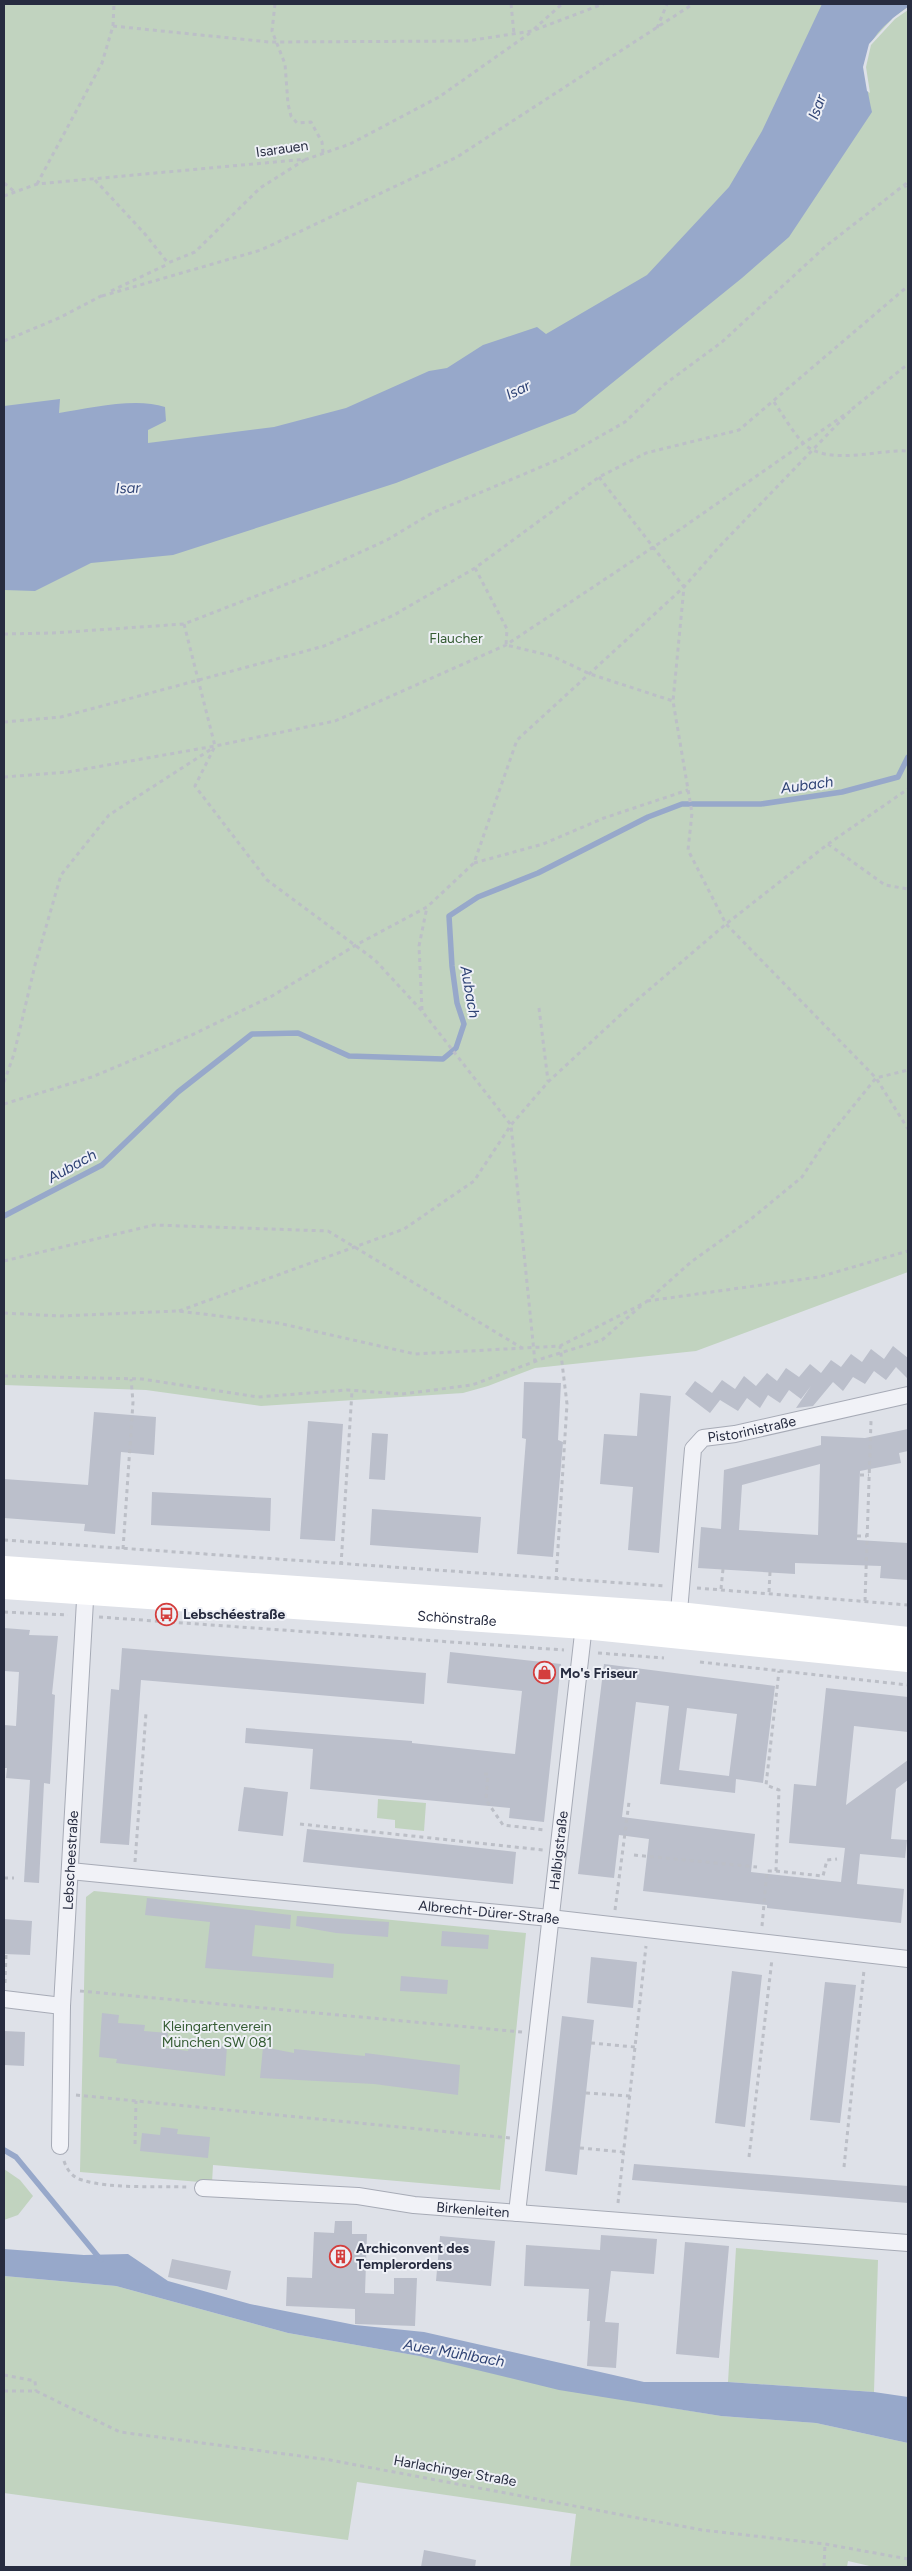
<svg xmlns="http://www.w3.org/2000/svg" width="912" height="2571" font-family="Figtree,sans-serif">
<rect width="100%" height="100%" fill="#dee1e8"/>
<path fill="#c1d3bf" d="M4 4H908V1272L696 1351 535 1368 488 1386 463 1393 261 1406 146 1390 4 1385Z
M378 1799 426 1803 424 1831 395 1828V1820L377 1818Z
M94 1891 526 1933 500 2190 213 2165 212 2183 80 2172 86 1897Z
M4 2169 20 2180 33 2196 18 2215 4 2220Z
M736 2248 878 2260 874 2392 728 2382Z
M4 2276 116 2286 288 2333 419 2356 642 2403 721 2416 816 2423 908 2443V2567H874L848 2561 847 2567 570 2566 576 2514 357 2482 348 2540 4 2493Z"/>
<path fill="#97a8ca" d="M822 4H908V7C861 40 860 58 872 112L789 237 742 278 575 413 396 483 173 555 91 563 35 591 4 590V406L60 399 59 413C90 408 136 397 165 407L166 421 148 430V443L274 427 346 408 429 371 447 368 483 345 537 327 546 334 647 275 729 187 762 131Z
M4 2249 84 2255 128 2254 168 2281 250 2304 355 2325 424 2332 644 2382H728L874 2392 908 2397V2443L816 2423 721 2416 559 2390 419 2356 288 2333 116 2286 4 2276Z"/>
<path fill="#dee1e8" d="M908 7V10L895 19 871 45 866 67 870 93 867 91 863 67 869 44 893 18Z"/>
<g fill="none" stroke-linecap="round" stroke-linejoin="round">
<path stroke="#97a8ca" stroke-width="5.5" d="M4 1216 102 1165 178 1092 252 1034 298 1033 349 1056 443 1059 456 1048 464 1024 457 1003 452 966 449 916 478 897 538 873 648 817 682 804H761L842 792 898 777 908 757
M4 2150 16 2157 101 2260"/>
</g>
<path fill="#bbbfcb" fill-rule="evenodd" d="M893 1346 908 1358V1379L896 1367 886 1380 874 1371 865 1384 853 1377 843 1391 833 1382 813 1406 796 1408 811 1386 801 1399 789 1390 780 1403 768 1395 760 1408 747 1398 738 1411 720 1400 710 1413 685 1394 695 1381 712 1393 722 1380 735 1389 744 1376 756 1386 767 1373 777 1381 786 1368 799 1377 810 1364 821 1373 831 1360 841 1367 851 1354 862 1362 871 1349 884 1359Z
M524 1382 561 1383 558 1440 563 1442 553 1557 517 1554 526 1439 522 1438Z
M640 1393 671 1396 659 1553 628 1550 633 1487 600 1484 604 1434 637 1436Z
M94 1412 156 1417 154 1455 121 1452 115 1534 84 1531 85 1524 4 1518V1479L88 1485Z
M308 1421 343 1424 335 1541 300 1539Z
M908 1429V1451L899 1453 901 1463 860 1471 857 1540 908 1543V1580L880 1578 881 1566 795 1563V1574L698 1568 701 1527 721 1529 724 1470 821 1445V1436L865 1438ZM820 1464 818 1535 739 1530 742 1485Z
M372 1433 388 1434 385 1480 369 1479Z
M152 1492 271 1498 270 1531 151 1525Z
M372 1509 481 1517 478 1553 370 1545Z
M4 1628 30 1630 29 1635 58 1636 52 1694 55 1695 50 1784 44 1783 39 1883 24 1882 30 1780 6 1778 7 1768H4V1725L16 1726 19 1672 4 1671Z
M122 1648 426 1673 424 1704 141 1680 129 1845 100 1843 111 1689 119 1690Z
M450 1652 561 1664 544 1822 509 1818 510 1808 310 1789 313 1749 245 1743 246 1728 412 1741V1743L515 1754 522 1691 447 1683Z
M604 1664 775 1686 763 1783 736 1779 735 1793 660 1784 669 1706 636 1702 622 1817 755 1834 751 1872 841 1882 845 1848 789 1843 794 1784 816 1786 826 1688 908 1697V1732L854 1726 846 1805 908 1760V1780L896 1789 891 1839 907 1840 905 1858 860 1854 857 1884 904 1889 901 1923 767 1908V1905L643 1891 649 1839 619 1835 614 1878 578 1874ZM687 1708 737 1714 729 1776 679 1770Z
M244 1787 288 1792 283 1836 238 1831Z
M307 1829 516 1852 513 1884 303 1862Z
M147 1898 291 1915 290 1929 255 1925 252 1956 334 1964 333 1978 205 1968 210 1922 145 1915Z
M297 1916 389 1922 388 1937 336 1933 296 1926Z
M4 1919 32 1921 30 1955 4 1954Z
M442 1931 489 1935 488 1949 441 1946Z
M591 1957 637 1962 633 2008 587 2003Z
M732 1971 762 1975 745 2127 715 2123Z
M401 1976 448 1980 447 1994 400 1991Z
M825 1982 856 1985 840 2123 810 2120Z
M102 2013 119 2015 118 2023 145 2025 144 2031 168 2033 166 2048 188 2051 190 2038 207 2039V2045L227 2046 225 2076 116 2063 117 2059 99 2057Z
M562 2016 594 2020 577 2175 545 2171Z
M4 2031 25 2032 24 2066 4 2065Z
M263 2047 294 2053V2049L365 2056V2053L460 2065 458 2095 374 2084 260 2078Z
M161 2127 178 2129 177 2134 210 2137 208 2158 140 2151 142 2133 160 2135Z
M634 2164 908 2186V2203L632 2180Z
M335 2221H352V2234H367L365 2293 394 2294V2278H417L415 2326 355 2324V2309L286 2306 287 2277 312 2278 314 2232 334 2233Z
M601 2235 657 2239 654 2274 611 2271 605 2322 619 2323 616 2368 587 2366 590 2321H587L589 2289 524 2286 526 2245 600 2250Z
M440 2236 495 2241 491 2286 436 2281Z
M685 2242 729 2246 719 2358 676 2354Z
M172 2259 231 2271 227 2290 168 2277Z
M424 2550 476 2560 475 2567H421Z"/>
<g fill="none" stroke-linecap="round" stroke-linejoin="round">
<defs>
<g id="street">
<path id="s1" d="M678 1623 693 1449 703 1438 735 1434 908 1395"/>
<path id="s2" d="M70 1871 550 1918 908 1959"/>
<path d="M4 1999 62 2006"/>
<path id="s3" d="M60 2146 62 2006 86 1583"/>
<path id="s4" d="M203 2188 358 2196 414 2205 908 2243"/>
<path id="s5" d="M517 2213 585 1616"/>
</g>
</defs>
<use href="#street" stroke="#a7abb6" stroke-width="18"/>
<path stroke="#bcbfc7" stroke-width="3" stroke-dasharray="4 4" stroke-linecap="butt" d="M275 4 272 31 285 64 288 104 291 116 297 123 311 122 322 142 323 153
M511 4 514 34
M113 26 114 4
M657 28 667 4
M534 29 562 4
M95 180 145 234 168 263 195 252 260 188 306 159
M4 183 15 192
M37 184 102 63 113 26 269 42 467 41 532 31 603 4
M904 184 908 190
M4 196 37 184 307 159 350 144 439 97 530 33
M111 291 168 264
M102 296 261 250 457 157 693 4
M4 341 59 318 103 295
M774 402C783 415 792 431 803 443 827 467 878 449 908 451
M852 409 908 364
M599 477 684 587 673 701 692 813 688 850 726 924 876 1078 908 1129
M475 568 507 629 506 645 552 656 590 674 673 701
M184 624 215 746 195 786 267 880 375 960 422 1011 511 1125 535 1362
M4 634 53 633 184 624 315 573 387 540 432 513 562 458 625 422 665 384 722 342 826 246 908 182
M4 722 61 717 262 663 324 646 394 615 475 568 599 477 646 453 739 430 908 286
M4 777 68 772 215 746 335 721 506 645 682 528 847 413
M828 844 885 885 908 889
M474 863 543 844 604 818 688 790
M539 1008 548 1081
M422 1010 419 946 427 907
M4 1082 14 1054 35 965 61 875 109 815 213 748
M4 1104 92 1077 194 1034 272 996 356 945 427 907 474 863 517 740 684 587 718 548 853 408
M4 1261 154 1225 328 1231 522 1348
M647 1301 819 1277 908 1251
M179 1311 404 1229 474 1181 511 1125 548 1082 630 1006 726 924 828 844 908 789
M4 1313 60 1316 178 1311 278 1323 415 1354 560 1346 646 1302 691 1262 751 1219 802 1177 829 1136 876 1078 908 1070
M4 1376 142 1379 258 1397 347 1390 402 1394 472 1385 544 1358 602 1340 642 1305
M860 1475H869
M857 1536H867
M4 1540 666 1586
M123 1549 133 1402 131 1379
M341 1565 352 1391
M556 1580 567 1404 560 1346
M697 1588 908 1605
M721 1589 723 1569
M769 1592 770 1572
M865 1601 871 1421
M4 1612 68 1615
M99 1617 564 1650
M598 1653 664 1658
M700 1662 908 1685
M484 1774H488L486 1800 503 1825 545 1830
M300 1824 543 1850
M634 1855 757 1867
M135 1862 146 1713
M776 1871 823 1876 827 1860 837 1859
M4 1878H14
M615 1910 629 1802
M762 1926 767 1871H776L779 1790 766 1785 779 1671
M5 1983 6 1954
M80 1991 522 2032
M591 2043 635 2047
M586 2093 630 2096
M76 2095 510 2138
M135 2144 136 2101
M580 2148 624 2152
M749 2157 772 1959
M64 2161C67 2170 72 2177 82 2180 110 2189 157 2186 187 2187
M844 2167 864 1970
M618 2203 646 1946
M4 2375 35 2381 36 2391
M4 2391H36L120 2432 330 2460 702 2530 825 2544 908 2559
M824 2567 825 2544"/>
<use href="#street" stroke="#f1f2f7" stroke-width="16"/>
<g stroke="#fff" stroke-width="24">
<path d="M4 1568 679 1614 908 1639"/>
<path id="s6" d="M4 1587 584 1627 908 1660"/>
</g>
</g>
<defs>
<symbol id="bus-ring" viewBox="-11 -11 22 22"><circle r="9.5" fill="#eef0f6" stroke="#d43e3d" stroke-width="1.5"/><path d="M-5-6H5V4H4V6H2V4H-2V6H-4V4H-5ZM-3.5-4V0h7V-4ZM-3.5 1.2v1.5H-2V1.2ZM2 1.2v1.5H3.5V1.2Z" fill="#d43e3d"/></symbol>
<symbol id="shop-ring" viewBox="-11 -11 22 22"><circle r="9.5" fill="#eef0f6" stroke="#d43e3d" stroke-width="1.5"/><path d="M-5-2.5h2.3a2.7 3.5 0 0 1 5.4 0H5L5.5 6h-11ZM-1.5-2.5h3a1.5 2.3 0 0 0-3 0Z" fill="#d43e3d"/></symbol>
<symbol id="building-ring" viewBox="-11 -11 22 22"><circle r="9.5" fill="#eef0f6" stroke="#d43e3d" stroke-width="1.5"/><path d="M-4-6H4V6H1V3H-1V6H-4ZM-2.5-4.3h1.7v1.8h-1.7ZM.8-4.3h1.7v1.8H.8ZM-2.5-1h1.7V.8h-1.7ZM.8-1h1.7V.8H.8Z" fill="#d43e3d"/></symbol>
</defs>
<g fill-rule="evenodd">
<use href="#bus-ring" x="154" y="1602" width="25" height="25"/>
<use href="#shop-ring" x="532" y="1660" width="25" height="25"/>
<use href="#building-ring" x="328" y="2244" width="25" height="25"/>
</g>
<g text-anchor="middle" dominant-baseline="central" stroke-width="4" stroke-linejoin="round" paint-order="stroke">
<g font-size="14" fill="#272c40" stroke="#eef0f6">
<text transform="translate(282 149) rotate(-8)">Isarauen</text>
<text stroke="none"><textPath href="#s1" startOffset="239">Pistorinistraße</textPath></text>
<text stroke="none"><textPath href="#s6" startOffset="454">Schönstraße</textPath></text>
<text stroke="none"><textPath href="#s5" startOffset="365">Halbigstraße</textPath></text>
<text stroke="none"><textPath href="#s3" startOffset="286">Lebscheestraße</textPath></text>
<text stroke="none"><textPath href="#s2" startOffset="421">Albrecht-Dürer-Straße</textPath></text>
<text stroke="none"><textPath href="#s4" startOffset="271">Birkenleiten</textPath></text>
<text transform="translate(455 2471) rotate(10)">Harlachinger Straße</text>
</g>
<g font-size="14" fill="#355c33" stroke="#eef0f6">
<text x="456" y="638">Flaucher</text>
<text x="217" y="2026">Kleingartenverein<tspan x="217" dy="16">München SW 081</tspan></text>
</g>
<g font-size="14" font-weight="bold" fill="#272c40" stroke="#eef0f6" text-anchor="start">
<text x="183" y="1614">Lebschéestraße</text>
<text x="560" y="1673">Mo's Friseur</text>
<text x="356" y="2248">Archiconvent des<tspan x="356" dy="16">Templerordens</tspan></text>
</g>
<g font-size="15" font-style="italic" fill="#2f4375" stroke="#eef0f6">
<text transform="translate(817 107) rotate(-70)">Isar</text>
<text transform="translate(518 390) rotate(-26)">Isar</text>
<text transform="translate(128 488) rotate(-2)">Isar</text>
<text transform="translate(807 785) rotate(-8)">Aubach</text>
<text transform="translate(470 992) rotate(80)">Aubach</text>
<text transform="translate(72 1166) rotate(-29)">Aubach</text>
<text transform="translate(454 2353) rotate(10)">Auer Mühlbach</text>
</g>
</g>
<rect width="912" height="2571" fill="none" stroke="#272c40" stroke-width="10"/>
</svg>
